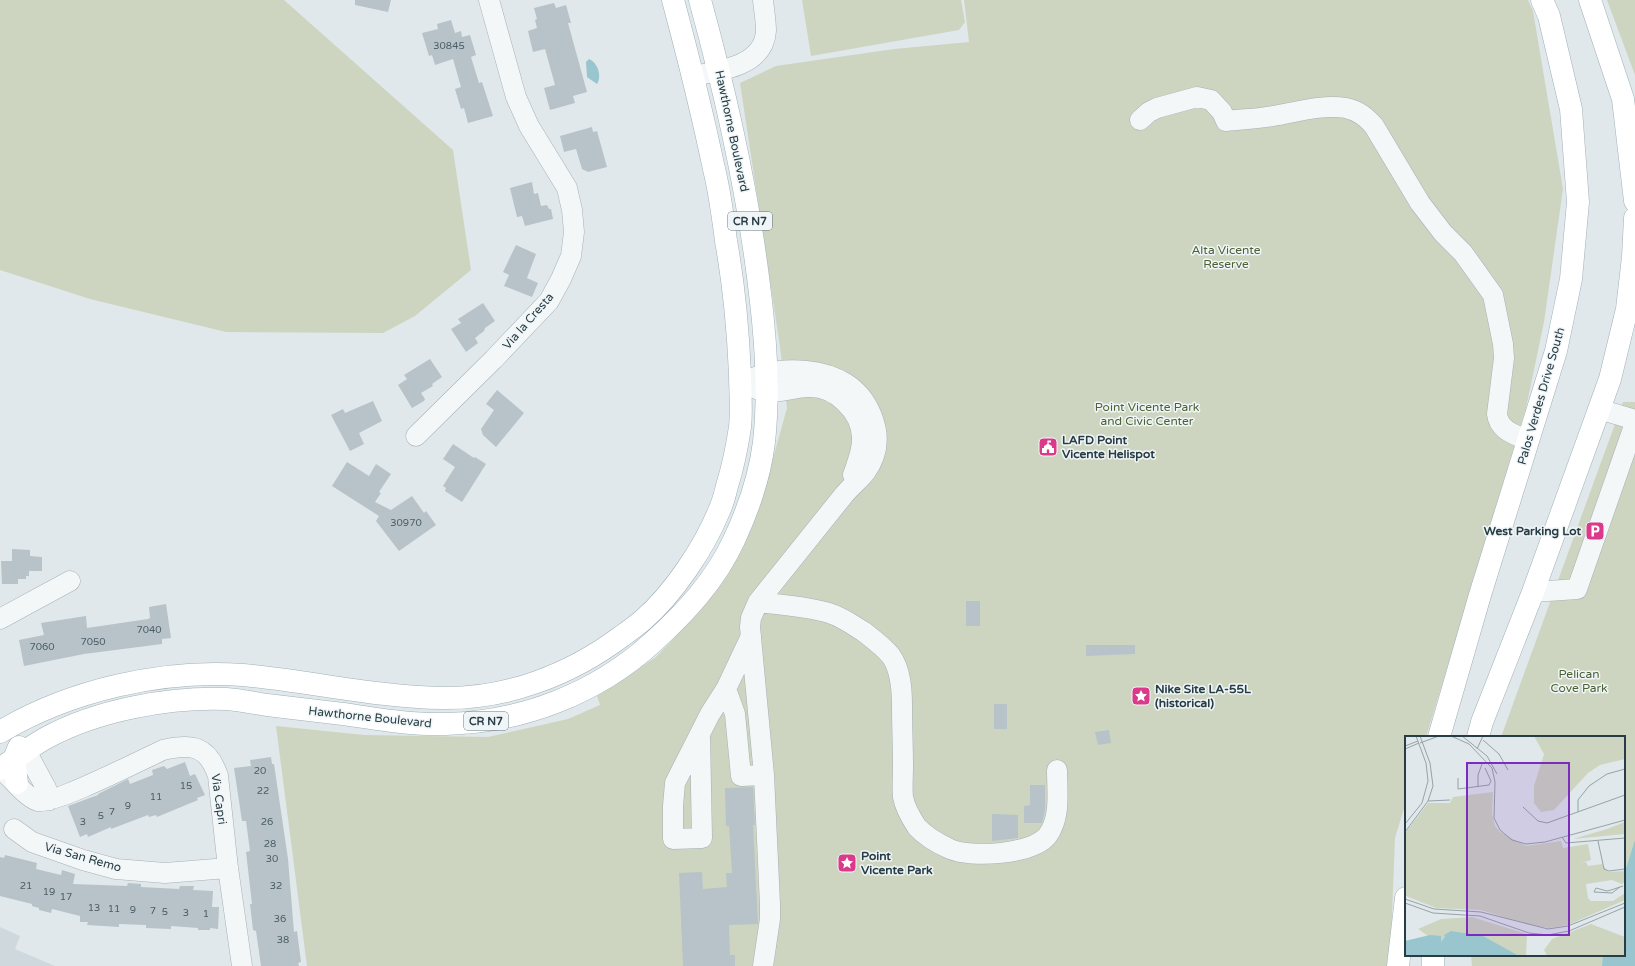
<svg xmlns="http://www.w3.org/2000/svg" width="1635" height="966" font-family="'Varela Round',sans-serif">
<rect width="100%" height="100%" fill="#e0e8eb"/>
<path fill="#ced8dd" d="M0 927 20 936 15 949 55 966H0Z"/>
<path fill="#cdd5c1" d="M0 0H284L453 150 471 270 415 316 383 333 226 332 90 299 0 270Z
M802 0H961L965 22 959 30 811 56Z
M964 0H1528L1533 11 1563 189 1544 322 1526 408 1426 737H1406V802L1395 838 1390 966H307L276 726 364 735 488 737 568 719 600 705 597 696 656 657 698 613 735 560 762 498 787 408 780 347 740 83 776 66 894 49 969 42Z
M1607 0H1635V75Z
M1623 402H1635V966H1472L1471 955H1624V737H1501Z"/>
<path fill="#98c5ce" d="M589 59C598 63 602 76 597 84L587 77 586 62Z
M1635 840V966H1602L1603 955H1624V875Z"/>
<path fill="#b7c3c9" d="M355 0H391L388 12 355 5Z
M554 3 556 8 566 5 571 23H568L587 92 573 96 575 103 550 110 544 88 555 85 545 49 533 52 528 31 537 28 535 20 537 19 534 8Z
M451 20 455 33 461 31 462 37 470 35 476 55 471 57 479 83 482 82 493 116 468 123 464 108 461 109 455 89 461 87 453 59 435 65 432 55 429 56 422 33 438 29 437 24Z
M592 127 593 132 597 131 607 167 588 172 582 169 576 149 564 152 560 136Z
M532 182 534 194 538 193 541 206 547 205 549 209H551L553 219 525 226 522 216 517 217 510 188Z
M516 245 536 254 527 278 538 283 532 297 504 286 509 275 503 272Z
M483 303 495 321 485 328 484 331 475 338 478 343 466 352 451 329 461 323 458 319Z
M430 359 442 377 432 384 433 386 421 393 425 399 424 401 412 408 398 385 407 379 404 375Z
M497 390 524 413 496 447 483 435 481 429 494 410 486 404Z
M373 401 382 421 359 433 364 444 350 451 331 415 343 409 345 413Z
M453 444 474 458 475 457 486 464 462 502 445 491 446 488 443 486 455 467 443 459Z
M347 462 369 476 376 464 391 474 379 492 381 493 375 502 391 510 412 496 424 513 426 511 436 525 399 551 376 521 379 516 332 486Z
M12 549 30 550V556L42 557V571H29V576H26V579H18V584H2L1 561H12Z
M966 601H980V626H966Z
M166 604 171 638 162 639V644L84 654 24 666 19 640 44 635 41 623 86 616 87 628 148 619 150 618 149 607Z
M1086 645H1135V654L1086 656Z
M994 704H1007V729H994Z
M1109 730 1111 743 1098 745 1095 732Z
M271 757 272 764H274L288 859 294 932 297 931 301 962 298 963 299 966H261L256 931 253 930 250 904H252L246 852 250 851 246 821H242L234 768 251 766 250 760Z
M185 762 190 776 195 774 205 795 197 798 198 800 157 817 156 815 149 817 148 815 111 829V827L88 837 87 834 80 837 68 806 98 795V794L128 779 130 784 153 775 152 770 164 766 167 769Z
M1030 785H1045V810L1042 823H1024V806L1030 805Z
M753 787 755 825H753L758 924 729 925 730 955H735V966H683L679 873 702 872 703 889 727 887 726 873H732L729 826H726L725 788Z
M992 814 1018 815V838L992 841Z
M5 855 37 863 36 869 61 875 62 870 75 874 73 884 127 886 128 883 141 884V887L179 889 180 886H194L193 890 213 891 212 907H219L218 929 210 928V930H198V928L171 926V929L146 928V925L119 924V927L87 925 88 922H80V916L52 909 51 913 39 910V908L32 906V904L0 896V857L4 858Z"/>
<g fill="none" stroke-linecap="round" stroke-linejoin="round">
<defs>
<path id="minor" d="M693 76C720 71 764 66 766 31 766 21 764 10 763 0
M1140 120 1149 112 1157 108 1197 97 1211 100 1222 112 1226 121C1242 119 1257 119 1273 116 1296 112 1323 104 1346 108 1359 111 1366 117 1374 126L1420 203 1443 233 1463 253 1493 295 1503 344 1504 358 1497 414C1499 431 1515 434 1528 441
M740 384C748 380 757 376 765 374 789 367 824 370 845 383 868 397 883 430 874 456 867 476 856 480 843 496 815 531 786 567 758 602L751 618 750 627 764 775 770 904V919L763 966
M752 387C756 389 762 391 766 392 781 393 795 387 809 387 835 386 861 411 862 437 863 450 857 463 853 475
M1599 409 1635 420
M416 436 494 359 549 301 561 279 571 256 574 232 572 210 567 188 529 126 516 97 489 0
M1533 592 1577 589 1635 423
M758 602C781 605 806 606 829 613 842 617 853 625 864 632 873 639 884 647 891 656 901 670 902 690 902 706 902 726 903 747 903 767 903 777 902 787 903 797 905 808 911 818 917 827 925 836 939 844 950 849 971 858 1033 855 1048 835 1061 817 1057 791 1057 770
M0 619 70 581
M751 636 726 689 735 714 741 776 764 775
M700 735 702 838 673 839V806L675 783 710 714 726 689
M26 751 46 788 50 800
M5 773C14 781 27 798 38 801 54 805 143 759 163 750 192 743 208 746 218 776L228 868 242 966
M14 829 32 842 83 860 116 869 165 873 228 868"/>
<path id="major" d="M1590 0 1623 99 1635 201
M0 732C70 690 163 669 243 675 310 681 376 697 442 698 507 699 570 675 622 636 629 631 636 626 643 620 673 594 704 548 719 511 723 503 725 494 727 486 733 467 737 447 740 427 742 410 740 391 740 374 738 329 734 285 726 241 723 217 720 193 714 169 702 112 688 56 673 0
M1439 737 1480 595 1556 351 1571 279 1578 202 1571 109 1549 16 1542 0
M1478 737 1482 722 1533 592 1610 379 1627 309 1633 257 1635 218
M0 769C15 758 30 747 46 738 97 710 169 697 226 699 240 700 254 703 267 705 292 708 318 711 343 714 377 719 411 725 446 724 522 722 596 694 653 642 685 613 715 581 734 540 748 510 760 475 764 442 770 387 765 331 758 277 746 183 725 91 700 0
M17 783 14 759 19 747
M1398 966 1406 898
M1433 966V955"/>
</defs>
<use href="#minor" stroke="#a5b1b6" stroke-width="21"/>
<use href="#major" stroke="#9fb1b8" stroke-width="23"/>
<use href="#minor" stroke="#f4f7f8" stroke-width="20"/>
<use href="#major" stroke="#fff" stroke-width="22"/>
</g>
<defs>
<symbol id="civic-square" viewBox="-11 -11 22 22"><rect x="-9" y="-9" width="18" height="18" rx="4" fill="#db3a8b" stroke="#f0f6f8"/><path d="M-.6-6.5H3V-4.5H.6V-3L4-1V1h2V6H-6V1h2V-1L-.6-3ZM-1.2 2.5V6h2.4V2.5Z" fill="#fff"/></symbol>
<symbol id="parking-square" viewBox="-11 -11 22 22"><rect x="-9" y="-9" width="18" height="18" rx="4" fill="#db3a8b" stroke="#f0f6f8"/><path d="M-3.5-5.5H1a3.5 3.5 0 0 1 0 7H-1V5.5H-3.5ZM-1-3.4V-.6H.8a1.4 1.4 0 0 0 0-2.8Z" fill="#fff"/></symbol>
<symbol id="sight-square" viewBox="-11 -11 22 22"><rect x="-9" y="-9" width="18" height="18" rx="4" fill="#db3a8b" stroke="#f0f6f8"/><path d="M0-6L1.8-2.2L6-1.7L2.9 1.2L3.7 5.4L0 3.3L-3.7 5.4L-2.9 1.2L-6-1.7L-1.8-2.2Z" fill="#fff"/></symbol>
</defs>
<g fill-rule="evenodd">
<use href="#civic-square" x="1037" y="436" width="22" height="22"/>
<use href="#parking-square" x="1584" y="520" width="22" height="22"/>
<use href="#sight-square" x="1130" y="685" width="22" height="22"/>
<use href="#sight-square" x="836" y="852" width="22" height="22"/>
</g>
<g text-anchor="middle" dominant-baseline="central" stroke-width="3" stroke-linejoin="round" paint-order="stroke">
<g font-size="10" fill="#4b5e65">
<text x="449" y="46">30845</text>
<text x="406" y="523">30970</text>
<text x="149" y="630">7040</text>
<text x="93" y="642">7050</text>
<text x="42" y="647">7060</text>
<text x="260" y="771">20</text>
<text x="186" y="786">15</text>
<text x="263" y="791">22</text>
<text x="156" y="797">11</text>
<text x="128" y="806">9</text>
<text x="112" y="812">7</text>
<text x="101" y="816">5</text>
<text x="83" y="822">3</text>
<text x="267" y="822">26</text>
<text x="270" y="844">28</text>
<text x="272" y="859">30</text>
<text x="26" y="886">21</text>
<text x="276" y="886">32</text>
<text x="49" y="892">19</text>
<text x="66" y="897">17</text>
<text x="94" y="908">13</text>
<text x="114" y="909">11</text>
<text x="133" y="910">9</text>
<text x="153" y="911">7</text>
<text x="165" y="912">5</text>
<text x="186" y="913">3</text>
<text x="206" y="914">1</text>
<text x="280" y="919">36</text>
<text x="283" y="940">38</text>
</g>
<g fill="#f0f6f8" stroke="#63747a" stroke-width="1">
<rect x="728" y="212" width="44" height="18" rx="3"/>
<rect x="464" y="712" width="44" height="18" rx="3"/>
</g>
<g font-size="11" font-weight="bold" fill="#273c44">
<text x="750" y="221">CR N7</text>
<text x="486" y="721">CR N7</text>
</g>
<g font-size="12" fill="#273c44" stroke="#f0f6f8">
<text transform="translate(732 131) rotate(78)">Hawthorne Boulevard</text>
<text transform="translate(528 321) rotate(-49)">Via la Cresta</text>
<text transform="translate(1541 396) rotate(-74)">Palos Verdes Drive South</text>
<text transform="translate(370 717) rotate(6)">Hawthorne Boulevard</text>
<text transform="translate(219 799) rotate(82)">Via Capri</text>
<text transform="translate(83 857) rotate(16)">Via San Remo</text>
</g>
<g font-size="12" fill="#4c6133" stroke="#f0f6f8">
<text x="1226" y="250">Alta Vicente<tspan x="1226" dy="14">Reserve</tspan></text>
<text x="1147" y="407">Point Vicente Park<tspan x="1147" dy="14">and Civic Center</tspan></text>
<text x="1579" y="674">Pelican<tspan x="1579" dy="14">Cove Park</tspan></text>
</g>
<g font-size="12" font-weight="bold" fill="#273c44" stroke="#f0f6f8" text-anchor="start">
<text x="1062" y="440">LAFD Point<tspan x="1062" dy="14">Vicente Helispot</tspan></text>
<text x="1581" y="531" text-anchor="end">West Parking Lot</text>
<text x="1155" y="689">Nike Site LA-55L<tspan x="1155" dy="14">(historical)</tspan></text>
<text x="861" y="856">Point<tspan x="861" dy="14">Vicente Park</tspan></text>
</g>
</g>
<g transform="translate(1405 736)">
<rect width="220" height="220" fill="#e0e8eb"/>
<path d="M129 0H220V23L195 29 183 37 149 74 136 76 129 67V50L139 18ZM88 56 87 78 90 90 95 96 121 110 156 105 158 112 183 108 186 124 175 127 181 126 183 130 197 128 203 136 220 135V145L217 148 207 144 181 148 183 162 186 165H208L220 157V164L163 189 144 192 121 188 76 174 31 172 1 160 0 97 23 67H45L48 61ZM220 86V98L168 103 202 93ZM67 181 122 198 121 220H0V205L23 200 13 193 36 183ZM186 188 220 201V220H142L139 214 147 203Z" fill="#cdd5c1"/>
<path d="M46 195 78 200 114 220H0V205L25 199 36 200V206L40 201 39 199Z" fill="#98c5ce"/>
<path fill="none" stroke="#96a3a8" stroke-width="1" d="M46 0 64 8 87 32 90 46 89 82 95 94 107 104 121 108 140 106 220 84M57 0 82 20 92 38M78 4 94 18 103 34M15 7 34 0M0 10 13 5M0 13 14 7M72 13 78 0M53 42V53L84 49 86 45 80 32M73 51V39L77 28M62 52V39M23 65 45 64M118 71 133 85 142 87 220 59M173 76V64L184 50 202 38 220 33M0 88 17 67 23 45 21 27 11 0M0 96 23 65 28 50 25 27 15 0M157 101 161 107 220 102M193 105 199 133 204 135 220 133M215 151 207 157 189 156 191 152 202 155 206 154 218 150M0 163 29 173 76 176 143 193 163 190 220 167M0 167 28 177 75 180 124 197 143 199 164 195 220 171"/>
<path fill="#7b2cbf" fill-opacity="0.15" stroke="#7b2cbf" stroke-width="2" d="M62 27H164V199H62Z"/>
<rect width="220" height="220" fill="none" stroke="#273c44" stroke-width="2"/>
</g>
</svg>
